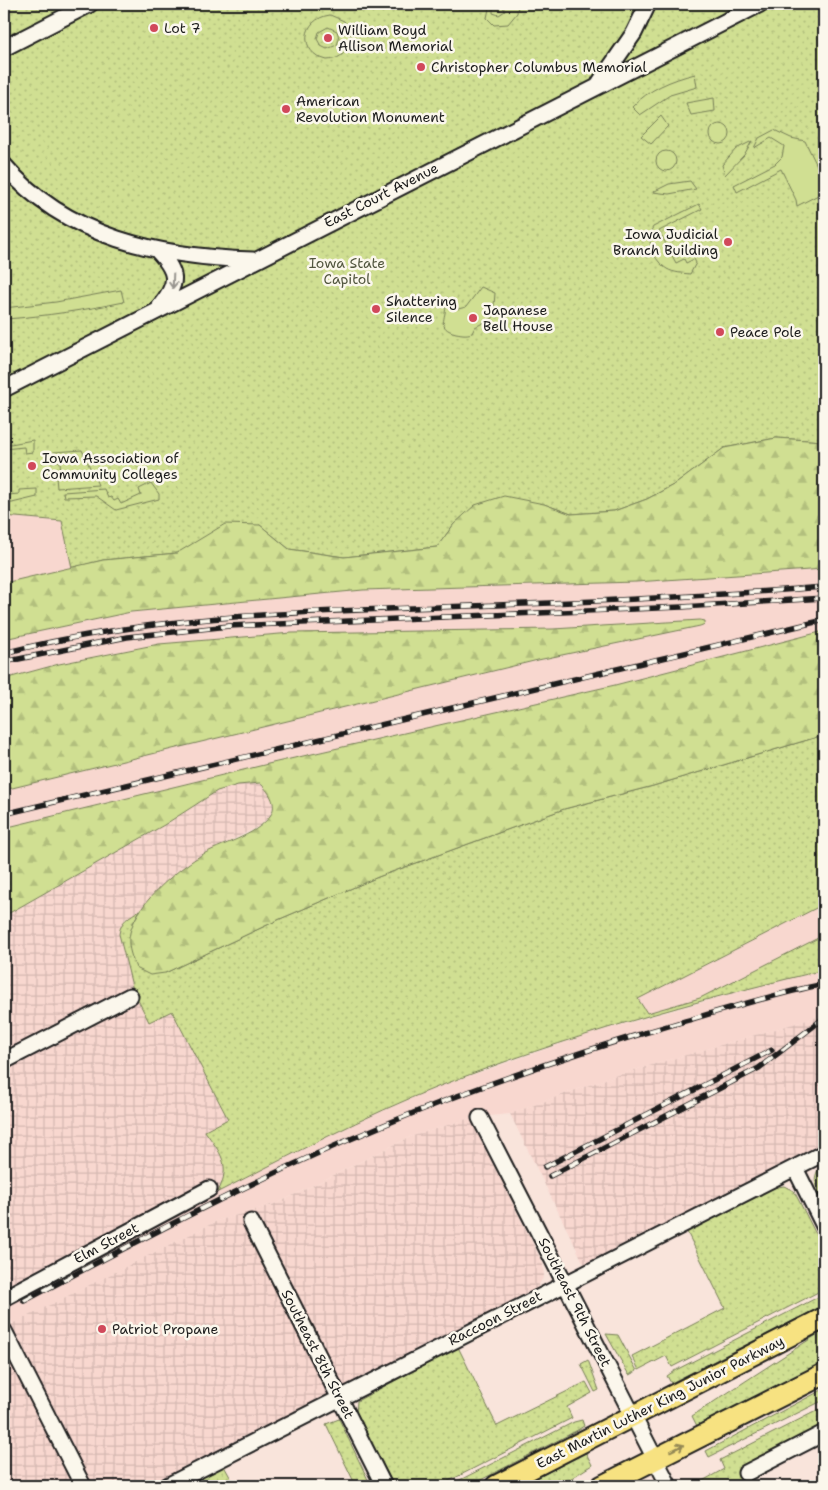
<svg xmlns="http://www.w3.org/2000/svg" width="828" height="1490" font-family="'Shantell Sans',sans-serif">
<defs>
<pattern id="industrial-grid" width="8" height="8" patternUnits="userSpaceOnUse" patternTransform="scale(1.25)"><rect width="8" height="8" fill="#f8d7cf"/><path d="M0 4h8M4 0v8" fill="none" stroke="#d4b8b1"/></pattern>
<pattern id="grass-dots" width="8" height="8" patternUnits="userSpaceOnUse" patternTransform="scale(1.25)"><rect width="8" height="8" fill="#d0df92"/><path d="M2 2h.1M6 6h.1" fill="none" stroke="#b2bf7d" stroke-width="1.8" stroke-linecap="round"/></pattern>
<pattern id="forest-firs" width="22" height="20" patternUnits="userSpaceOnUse" patternTransform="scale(1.25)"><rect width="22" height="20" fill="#d0df92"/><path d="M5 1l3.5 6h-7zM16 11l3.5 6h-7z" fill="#b2bf7d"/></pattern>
</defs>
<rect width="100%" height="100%" fill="#f9e4db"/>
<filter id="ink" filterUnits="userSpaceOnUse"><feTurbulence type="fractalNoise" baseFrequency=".02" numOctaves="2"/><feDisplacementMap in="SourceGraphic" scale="10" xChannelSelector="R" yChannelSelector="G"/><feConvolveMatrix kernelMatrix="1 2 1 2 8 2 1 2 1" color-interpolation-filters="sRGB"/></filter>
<g filter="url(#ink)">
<path fill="#f8d7cf" d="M4 516 62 521 72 568 4 583Z
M824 569V631L615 685 268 764 4 828V790L538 660 700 626 705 621 553 629 292 633 159 644 59 664 4 679V639L131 612 363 590 636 582Z
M824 904V935L700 998 646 1013 638 999Z
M824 970V1015L614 1076 510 1114 470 1118 410 1137 278 1203 217 1221 13 1324 4 1305 218 1192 359 1121 440 1086 586 1035 770 983Z"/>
<path fill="url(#industrial-grid)" d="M260 783 270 793 273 804 271 815 258 827 200 856 161 887 140 910 125 919 119 934 128 971 149 1021 172 1011 228 1119 218 1150 225 1162 224 1181 218 1192 4 1304V916L164 825 217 791 238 785Z
M824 1015V1143L584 1264 510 1114 614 1076Z
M470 1118 543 1264 544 1276 537 1288 147 1486H4V1328L217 1221 278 1203 410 1137Z"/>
<path fill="url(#grass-dots)" stroke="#767e57" d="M4 4H824V441L776 438 724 448 677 483 647 499 614 511 571 514 544 504 454 524 437 547 344 557 289 549 260 525 177 553 103 560 72 568 62 521 4 516Z
M824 735V904L638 999 647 1013 700 998 824 935V970C694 1001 565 1037 440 1086 364 1116 291 1155 218 1192 232 1164 220 1153 205 1131L228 1119 172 1011 149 1022 133 990 119 934C121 920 129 917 140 910L133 923 165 973 280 919 378 877 564 809 653 786Z
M824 1163V1204C816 1188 809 1177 824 1163Z
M784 1186 794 1191 824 1250V1289L672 1367 666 1356 639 1370 632 1356 725 1308 686 1230 772 1188Z
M824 1294V1305L671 1383 667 1376 674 1371Z
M824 1330V1362L698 1428 692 1416Z
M606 1334 618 1335 637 1371 629 1375Z
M458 1347 497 1426 586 1382 592 1393 567 1407 572 1418 439 1486H394L356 1414 357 1401Z
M588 1360 599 1390 595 1392 581 1364Z
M824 1389V1400L709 1457 706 1451Z
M824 1407V1425L741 1467 750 1484 745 1486H698L697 1484 724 1469 720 1460Z
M339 1419 371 1486H356L326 1424Z
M582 1420 584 1426 576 1431 469 1486H448L574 1422Z
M586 1453 592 1465 559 1486H521Z
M224 1466 235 1486H184Z"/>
<path fill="url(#forest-firs)" stroke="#767e57" d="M776 438 824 441V569L636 582 363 590 131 612 4 639V583L103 560 177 553 225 524 260 525 289 549 344 557 437 547 454 524 475 505 504 496 544 504 571 514 614 511 647 499 677 483 724 448Z
M700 620 705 621V624L700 626 538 660 4 790V679L59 664 159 644 292 633 553 629Z
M824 631V735L653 786 564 809 378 877 280 919 165 973 150 975 136 968C132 958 128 948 129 938 133 906 174 872 200 856 221 843 255 837 270 816 279 804 268 791 260 783L238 785 217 791 164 825 4 916V828L268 764 615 685Z"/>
<path fill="#d0df92" stroke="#767e57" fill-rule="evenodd" d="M490 4 493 7V13L499 15 505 11 502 4H518L517 13 508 24 494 25 487 18Z
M330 15 344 21C358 38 348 59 327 60 298 53 301 19 330 15ZM328 27 337 31 339 38 337 45 327 49 321 46 317 39 319 32Z
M695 74 697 87 670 95 640 115 632 107C649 89 671 80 695 74Z
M714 98 715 111 691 115 686 103Z
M661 116 668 126 651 144 641 136Z
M710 134a10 10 0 1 1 20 0a10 10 0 1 1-20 0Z
M774 130 791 138 805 141 824 180V192L797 206 796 200 781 169 737 192 734 185 775 164 782 157 784 146 771 138 754 148 759 138Z
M752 141 744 155 725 175 722 165 736 149Z
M656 161a10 10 0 1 1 20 0a10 10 0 1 1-20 0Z
M690 181 696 189 669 194 653 192 669 184Z
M699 204 702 209 659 231 676 263 684 259 686 263 694 259 696 263 690 274C682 273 674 273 667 269 654 261 645 240 653 227Z
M481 287 495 293 493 318 475 327 472 333C466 335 462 334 456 333 436 328 446 319 446 304L451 303 458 309 466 307Z
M121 290 124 302C85 310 46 316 6 319L4 308 56 302Z
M33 440V452L25 453 24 447 4 449 5 445Z
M82 450 98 485 57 488 56 477 61 476 60 461H55L54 452Z
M4 472H7L8 495 19 494V490L37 489V497L12 503H4Z
M151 483 159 494V499L116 510 96 496 64 497 63 492 104 489 108 498 111 497 114 501 118 499 121 504 141 495 139 489Z"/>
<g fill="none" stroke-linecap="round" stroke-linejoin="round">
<defs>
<path id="minor" d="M4 48 90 4
M600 82 634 33 648 4
M4 165C66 238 161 257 253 260
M157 250C178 272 179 283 160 306
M4 389 760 4
M4 1061 130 996
M480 1118 669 1486
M795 1168 824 1226
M251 1222 384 1486
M4 1298 209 1189
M4 1331 83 1486
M746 1473 824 1433
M167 1486 824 1153"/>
<path id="major" d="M496 1486 824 1318
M602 1486 824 1374"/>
</defs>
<use href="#minor" stroke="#1c1c1c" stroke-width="19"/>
<use href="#major" stroke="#1c1c1c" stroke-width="24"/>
<use href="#minor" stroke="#fbf7ec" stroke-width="15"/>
<use href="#major" stroke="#f7e281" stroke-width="20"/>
<defs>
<path id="rail" d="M4 653C147 616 293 612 439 607 568 603 696 597 824 587
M4 662 127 637 229 626 682 607 824 598
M4 814 824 620
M545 1167 772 1050
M550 1176 759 1068 824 1018
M24 1301C100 1261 175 1221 252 1184 388 1118 532 1065 678 1023 726 1009 775 994 824 984"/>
</defs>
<use href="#rail" stroke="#1c1c1c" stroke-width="5.5"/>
<use href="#rail" stroke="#fbf7ec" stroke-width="4" stroke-dasharray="11" stroke-linecap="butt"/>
</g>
<defs><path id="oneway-shaft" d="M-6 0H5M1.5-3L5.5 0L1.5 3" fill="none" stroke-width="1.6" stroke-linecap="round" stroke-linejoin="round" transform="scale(1.25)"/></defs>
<use stroke="#97948e" href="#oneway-shaft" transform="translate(173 281) rotate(92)"/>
<use stroke="#948954" href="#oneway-shaft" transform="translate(677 1448) rotate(-26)"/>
</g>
<g fill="#d1495b" stroke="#fbf7ec" stroke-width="2">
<circle cx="154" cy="28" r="5"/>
<circle cx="328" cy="38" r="5"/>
<circle cx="421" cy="67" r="5"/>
<circle cx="286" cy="109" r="5"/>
<circle cx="728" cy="242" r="5"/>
<circle cx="376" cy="309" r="5"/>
<circle cx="473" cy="318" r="5"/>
<circle cx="720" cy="332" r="5"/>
<circle cx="32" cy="466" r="5"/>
<circle cx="102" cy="1329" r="5"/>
</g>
<g text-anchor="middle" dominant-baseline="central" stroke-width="5" stroke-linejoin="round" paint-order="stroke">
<g font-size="14" fill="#1c1c1c" stroke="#fbf7ec" text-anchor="start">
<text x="164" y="28">Lot 7</text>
<text x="338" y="30">William Boyd<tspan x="338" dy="16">Allison Memorial</tspan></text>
<text x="431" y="67">Christopher Columbus Memorial</text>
<text x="296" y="101">American<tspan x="296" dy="16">Revolution Monument</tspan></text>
<text x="718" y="234" text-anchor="end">Iowa Judicial<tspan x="718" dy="16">Branch Building</tspan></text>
<text x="386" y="301">Shattering<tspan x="386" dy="16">Silence</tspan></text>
<text x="483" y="310">Japanese<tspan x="483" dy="16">Bell House</tspan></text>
<text x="730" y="332">Peace Pole</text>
<text x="42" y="458">Iowa Association of<tspan x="42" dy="16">Community Colleges</tspan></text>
<text x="112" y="1329">Patriot Propane</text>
</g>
<g font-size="14" fill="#1c1c1c" stroke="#fbf7ec">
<text transform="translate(381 195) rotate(-27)">East Court Avenue</text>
<text transform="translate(106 1243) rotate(-28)">Elm Street</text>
<text transform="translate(575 1302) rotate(63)">Southeast 9th Street</text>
<text transform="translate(495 1318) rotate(-27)">Raccoon Street</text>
<text transform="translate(318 1354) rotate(63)">Southeast 8th Street</text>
<text transform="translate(660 1402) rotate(-27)">East Martin Luther King Junior Parkway</text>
</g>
<g font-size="14" fill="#52563f" stroke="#fbf7ec">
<text x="347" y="263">Iowa State<tspan x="347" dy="16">Capitol</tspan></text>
</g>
</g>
<rect width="828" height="1490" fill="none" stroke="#fbf7ec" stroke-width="20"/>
<rect x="10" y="10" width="808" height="1470" fill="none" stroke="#1c1c1c" stroke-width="2" filter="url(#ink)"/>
</svg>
